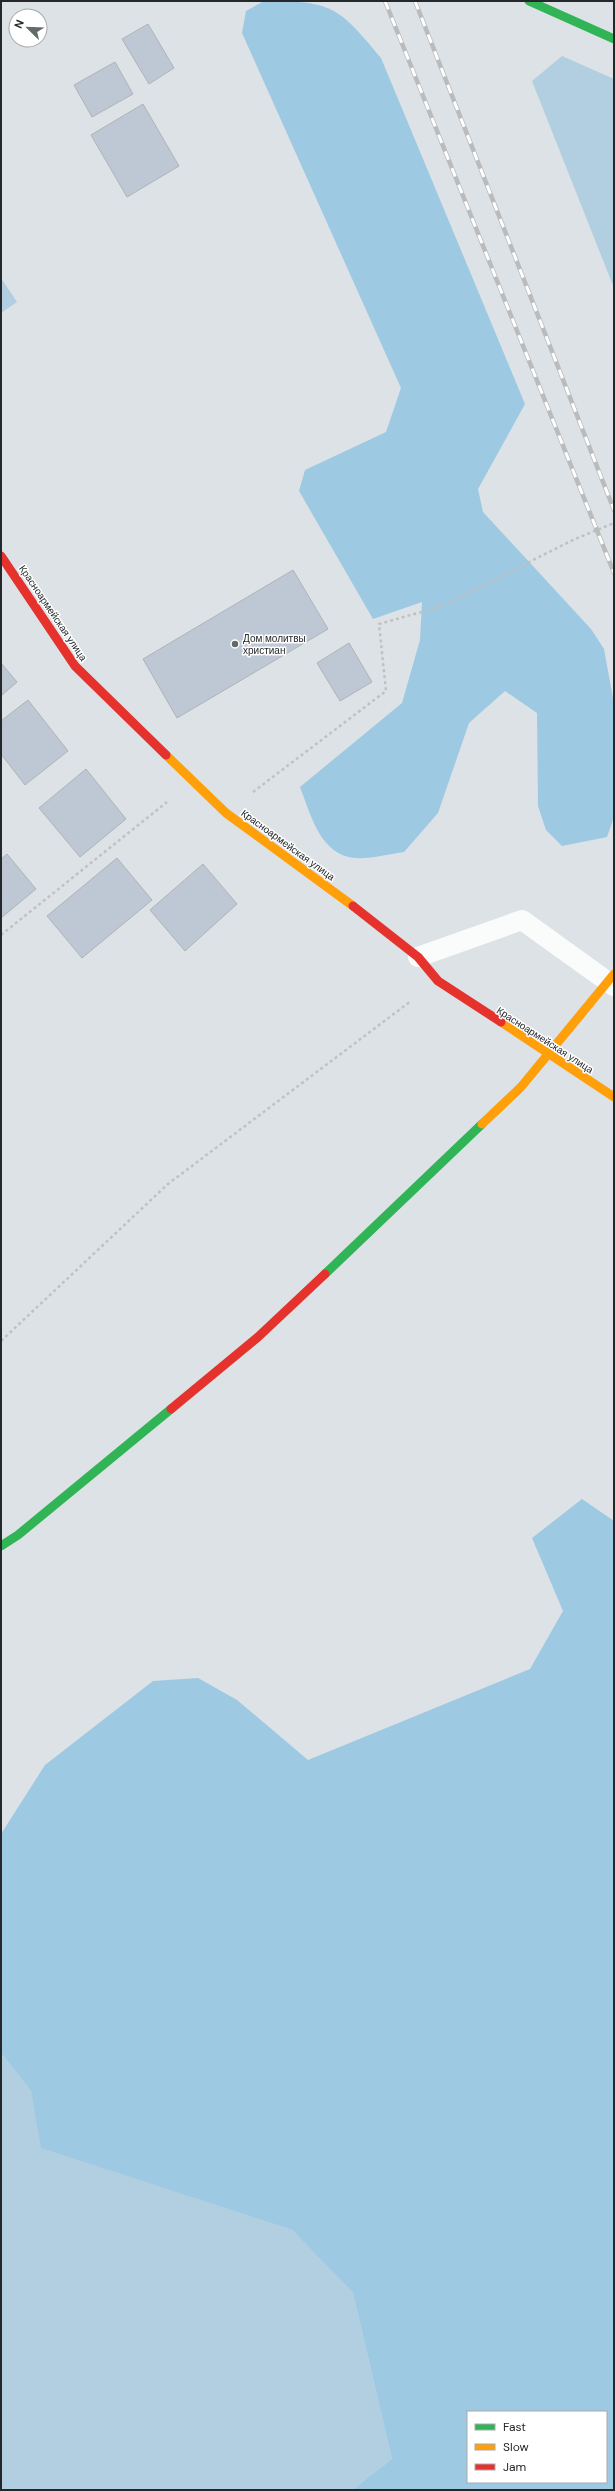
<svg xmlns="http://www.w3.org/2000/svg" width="615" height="2491" font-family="'DM Sans',sans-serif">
<rect width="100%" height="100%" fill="#dce2e6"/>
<path fill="#b1cfe0" d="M562 56 614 79V288L532 81Z
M1 278 17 302 1 313Z
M1 2053 31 2091 42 2148 292 2230 353 2293 392 2459 352 2490H1Z"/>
<path fill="#9ec9e2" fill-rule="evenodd" d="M264 1C332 1 338 6 381 58L525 404 478 489 483 512 591 629 604 649 614 704V817L607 837 562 846 546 830 538 806 537 713 505 691 469 723 438 813 404 852C389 854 371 859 355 858 320 855 311 815 300 787L402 703 420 640 422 602 373 619 299 491 305 470 386 432 401 388 242 33 246 11Z
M582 1499 614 1521V2490H352L392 2459 353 2293 292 2230 41 2148 31 2091 1 2053V1834L45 1765 153 1681 198 1678 237 1700 308 1760 530 1669 563 1611 532 1538ZM468 2412H606V2482H468Z"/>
<path fill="#bec8d5" stroke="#afb3b6" d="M148 24 174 68 149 84 122 39Z
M115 62 133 94 92 117 74 85Z
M143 104 179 166 127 197 91 135Z
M293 570 328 629 177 718 143 659Z
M349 643 372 682 340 701 317 663Z
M1 663 17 682 1 696Z
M28 700 68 751 25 785 1 754V721Z
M86 769 126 819 80 857 39 808Z
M7 854 36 889 1 918V859Z
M117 858 152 900 82 958 47 916Z
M203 864 237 904 185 951 150 910Z"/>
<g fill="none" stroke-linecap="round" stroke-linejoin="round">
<path stroke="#c0c2c2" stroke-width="2.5" stroke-dasharray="3 3" stroke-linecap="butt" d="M253 792 386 691 379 624 439 607 575 539 614 523
M1 935 167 802
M1 1341 168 1184 411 1001"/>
<path stroke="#fafbfb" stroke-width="20" d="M418 957 522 920 614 986"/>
<path stroke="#30b455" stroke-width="9" d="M529 1 614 39
M325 1274 482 1124
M1 1546 18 1535 171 1409"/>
<path stroke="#ff9f0a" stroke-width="9" d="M166 755 226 813 353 906
M501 1022 614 1097
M482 1124 521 1087 614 974"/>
<path stroke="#e5322d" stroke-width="9" d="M1 556 75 666 166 755
M353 906 418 957 438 981 501 1022
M171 1409 258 1337 325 1274"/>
<defs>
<path id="rail" d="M385 1 614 573
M415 1 614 510"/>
</defs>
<use href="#rail" stroke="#b9bbbc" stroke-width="4.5"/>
<use href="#rail" stroke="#fff" stroke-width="3" stroke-dasharray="9" stroke-linecap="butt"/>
</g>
<circle fill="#64696c" stroke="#fff" stroke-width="1.5" cx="235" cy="644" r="4"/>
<g text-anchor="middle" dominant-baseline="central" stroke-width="3" stroke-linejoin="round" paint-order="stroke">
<g font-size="10" fill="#24282a" stroke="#fff">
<text transform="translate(53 613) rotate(56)">Красноармейская улица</text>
<text transform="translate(288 845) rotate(36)">Красноармейская улица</text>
<text transform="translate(545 1040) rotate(33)">Красноармейская улица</text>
</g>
<g font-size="10" fill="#24282a" stroke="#fff" text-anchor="start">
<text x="243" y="638">Дом молитвы<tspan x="243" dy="12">христиан</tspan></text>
</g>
</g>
<rect width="615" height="2491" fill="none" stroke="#24282a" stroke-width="4"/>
<rect x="467" y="2411" width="140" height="72" fill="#ffffff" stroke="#a7a9aa"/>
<rect x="475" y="2424" width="20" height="6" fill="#30b455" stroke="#a7a9aa"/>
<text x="503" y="2431" font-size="12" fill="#24282a">Fast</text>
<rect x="475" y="2444" width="20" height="6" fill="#ff9f0a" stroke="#a7a9aa"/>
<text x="503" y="2451" font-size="12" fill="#24282a">Slow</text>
<rect x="475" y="2464" width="20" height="6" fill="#e5322d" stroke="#a7a9aa"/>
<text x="503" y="2471" font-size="12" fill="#24282a">Jam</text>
<g transform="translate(28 28) rotate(293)"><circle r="19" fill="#ffffff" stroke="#a7a9aa"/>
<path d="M0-3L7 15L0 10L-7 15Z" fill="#64696c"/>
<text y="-6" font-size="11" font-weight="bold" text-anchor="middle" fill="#24282a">N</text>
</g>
</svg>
